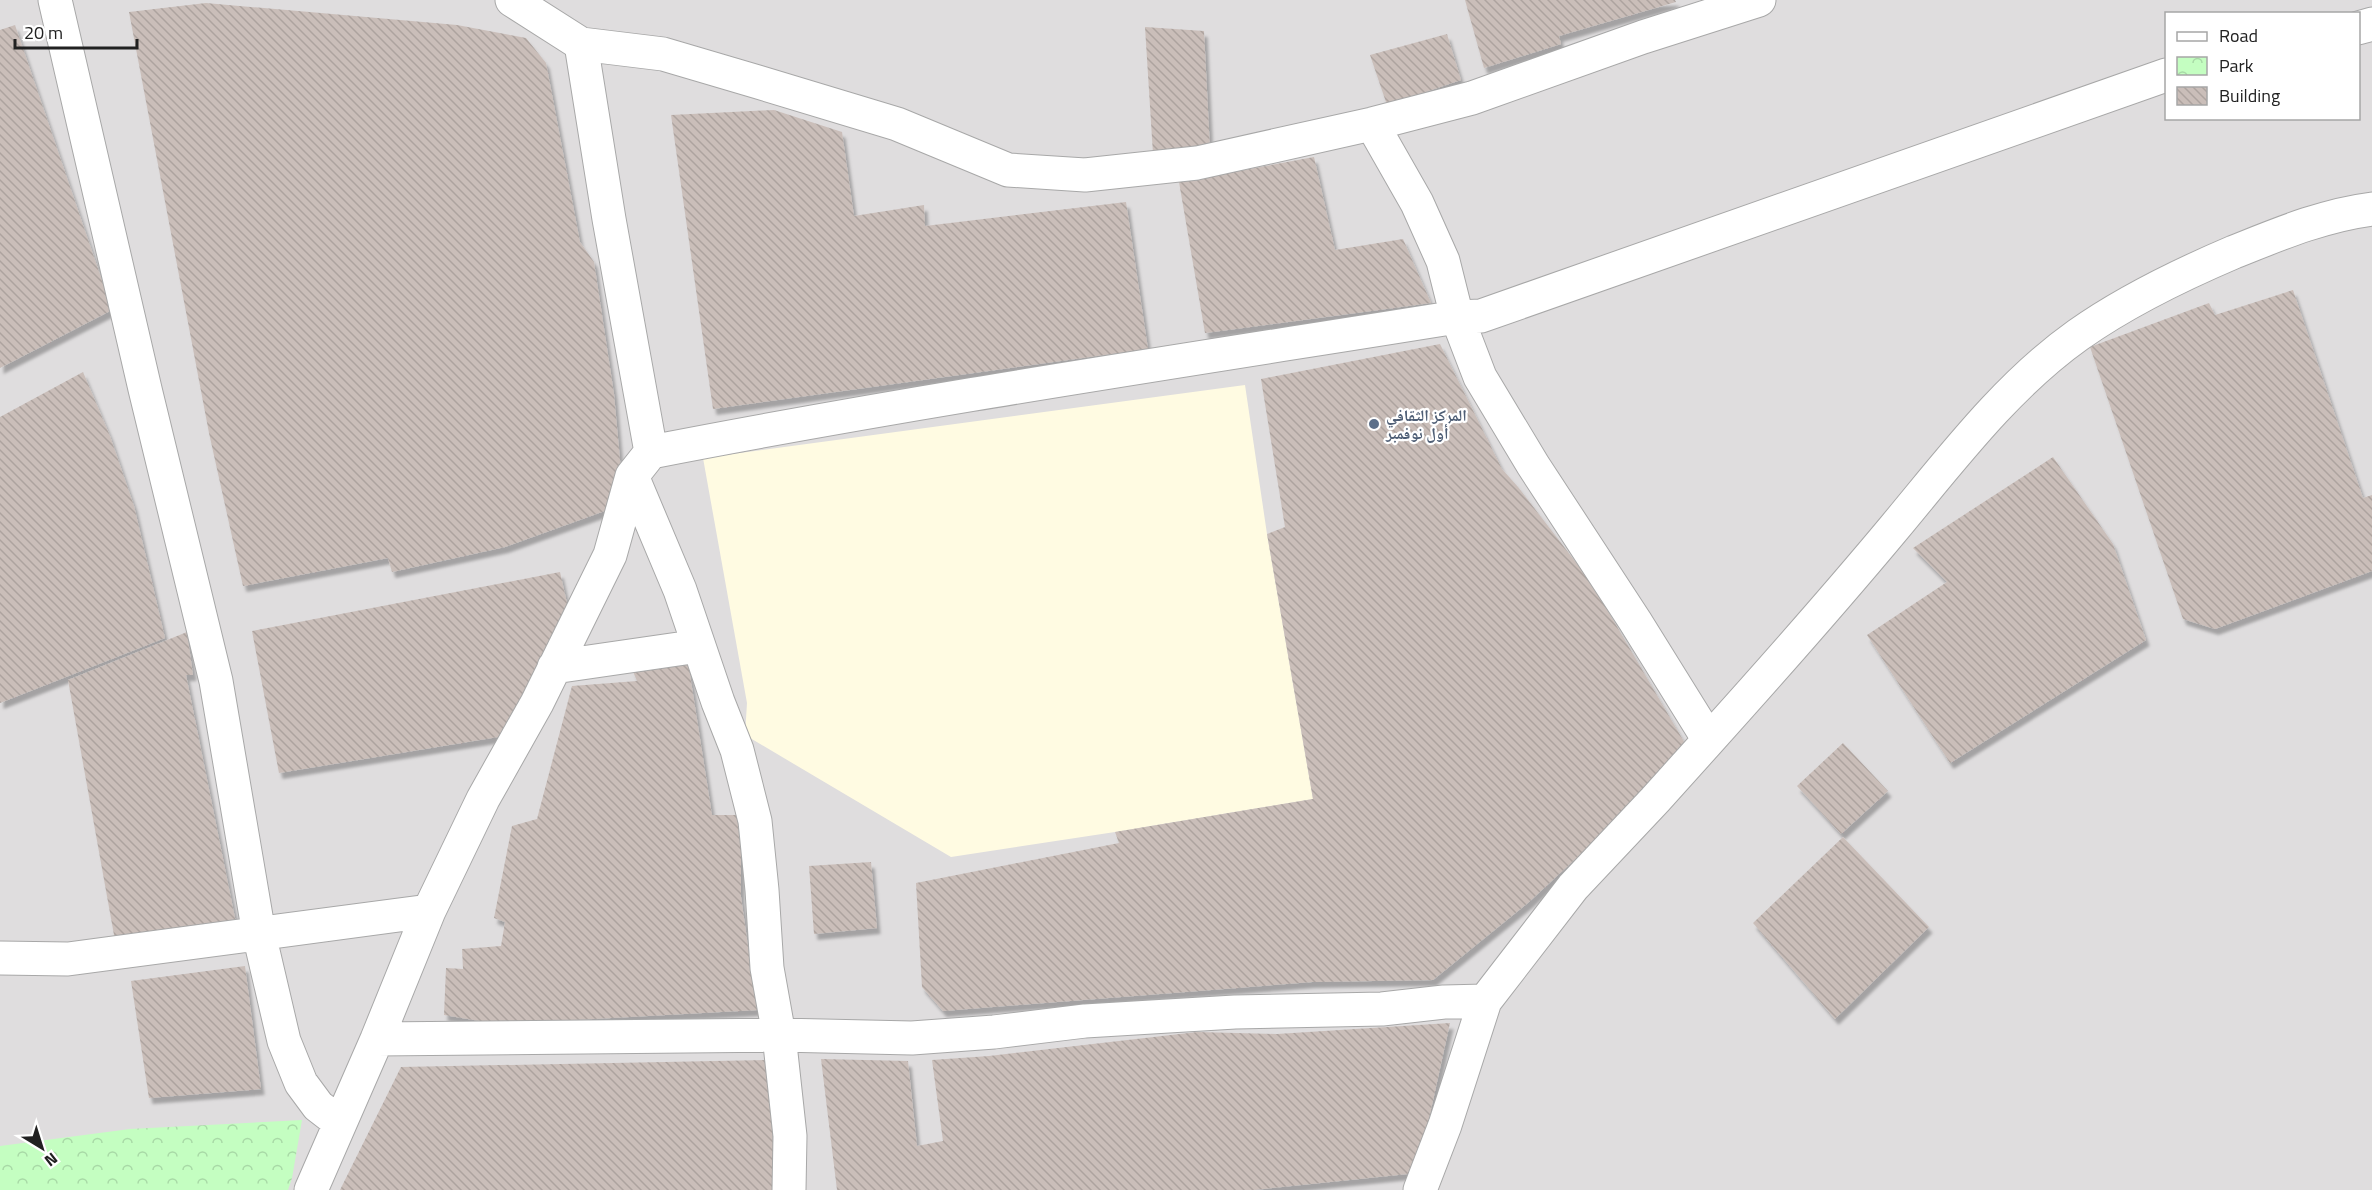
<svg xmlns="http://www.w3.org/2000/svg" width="2372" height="1190" font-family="'Titillium Web','Noto Naskh Arabic',sans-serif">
<defs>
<pattern id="park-crowns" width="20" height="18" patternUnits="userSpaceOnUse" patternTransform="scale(1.5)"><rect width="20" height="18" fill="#c4fec1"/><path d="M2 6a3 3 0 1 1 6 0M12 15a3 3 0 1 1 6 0" fill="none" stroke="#a8d9a6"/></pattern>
<pattern id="building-back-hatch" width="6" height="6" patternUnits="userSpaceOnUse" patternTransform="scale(1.5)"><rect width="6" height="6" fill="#cabeb9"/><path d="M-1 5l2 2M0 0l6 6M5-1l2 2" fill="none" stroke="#ada39f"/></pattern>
<filter id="shadow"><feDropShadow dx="3.5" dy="6" stdDeviation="1.5" flood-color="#0004"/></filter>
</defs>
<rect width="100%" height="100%" fill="#f2ece6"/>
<path fill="#dfddde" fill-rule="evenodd" d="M0 0H2372V1190H0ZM2166 14H2358V118H2166Z"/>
<path fill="#fffbe2" d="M1245 385 1267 534 1313 799 1115 832 951 857 745 735 747 703 703 458Z"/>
<path fill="url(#park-crowns)" d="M302 1120 292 1178 288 1190H0V1146L130 1129Z"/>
<path fill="url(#building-back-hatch)" filter="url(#shadow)" d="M1465 0H1675L1676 2 1559 36 1561 44 1484 68Z
M206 3 457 25 526 38 546 63 580 242 594 262 614 394 624 504 505 547 392 572 388 558 243 586 209 433 129 12Z
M15 25 112 310 0 368V30Z
M1145 27 1204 31 1210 150 1153 154Z
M1447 34 1461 80 1387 105 1370 55Z
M774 110 842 132 854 216 924 205 925 226 1126 202 1148 349 713 409 671 115Z
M1314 157 1335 250 1403 239 1431 303 1205 333 1179 182Z
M2293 290 2363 498 2372 495V571L2215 629 2183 619 2090 347 2209 303 2215 315Z
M1440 344 1502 469 1518 487 1591 582 1690 752 1529 902 1433 980 1312 982 943 1011 922 987 916 883 1119 843 1115 832 1313 799 1267 534 1285 527 1261 379Z
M83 372 110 436 134 506 165 638 0 703V417Z
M2053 457 2113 544 2146 640 1950 763 1867 635 1947 582 1913 548Z
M560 572 571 621 510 735 279 773 252 631Z
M187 632 193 675H186L238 933 116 946 68 680Z
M688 662 712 815H741V897L757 1010 538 1022 480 1021 444 1015 446 968 463 969 462 949 501 946 505 922 494 918 512 826 537 819 572 686 637 681 632 669Z
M1843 743 1888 791 1841 834 1797 786Z
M1843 837 1929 927 1835 1019 1753 923Z
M871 862 877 928 814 934 809 866Z
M245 966 261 1089 149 1098 131 981Z
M1450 1023 1417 1173 1254 1190H837L821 1059 908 1061 917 1146 943 1141 932 1060 989 1056 1197 1032 1277 1034Z
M769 1060 775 1190H340L401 1067Z"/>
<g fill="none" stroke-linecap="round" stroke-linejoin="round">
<defs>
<path id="street" d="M55 0 145 389 216 681 259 934 284 1041 301 1083 318 1106 340 1123
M2358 28 2372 24
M581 44 663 54 758 82 897 124 1008 170 1085 175 1197 163 1372 124 1472 98 1643 37 1759 0
M1372 124 1417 203 1443 261 1457 317 1480 377 1533 465 1635 621 1709 740 1655 800 1573 887 1485 1001 1445 1125 1420 1190
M651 452C918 400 1188 360 1457 317L1481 316 2166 75
M632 476 680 590 718 702 737 750 755 821 762 890 767 968 779 1035 790 1136 789 1190
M554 667 699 646
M1709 740C1772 670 1834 600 1894 528 1950 461 2006 386 2078 335 2126 301 2180 275 2234 252 2279 234 2324 215 2372 209
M0 958 68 959 429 911
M377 1039 779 1035 912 1038 994 1032 1085 1021 1235 1012 1382 1009 1444 1002 1485 1001
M311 1190 377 1039 429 911 483 799 537 703 610 555 632 476 651 452 609 219 581 44 512 0"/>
</defs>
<use href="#street" stroke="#a8a8a8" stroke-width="35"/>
<use href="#street" stroke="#fff" stroke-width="33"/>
</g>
<circle fill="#5c6f8a" stroke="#fff" stroke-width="2" cx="1374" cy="424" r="6"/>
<g text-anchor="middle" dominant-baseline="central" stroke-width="4.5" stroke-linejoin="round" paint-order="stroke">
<g font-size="16" font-weight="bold" fill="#4e5e75" stroke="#fff" text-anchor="start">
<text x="1386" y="415">المركز الثقافي<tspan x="1386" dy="18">أول نوفمبر</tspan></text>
</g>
</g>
<rect x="2165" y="12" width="195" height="108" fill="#ffffff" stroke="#a6a6a6" stroke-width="1.5"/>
<rect x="2177" y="32" width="30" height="9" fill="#ffffff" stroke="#a6a6a6" stroke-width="1.5"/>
<text x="2219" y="42" font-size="18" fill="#212121">Road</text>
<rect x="2177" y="57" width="30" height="18" fill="url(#park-crowns)" stroke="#a6a6a6" stroke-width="1.5"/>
<text x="2219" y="72" font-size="18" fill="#212121">Park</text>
<rect x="2177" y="87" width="30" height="18" fill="url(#building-back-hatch)" stroke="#a6a6a6" stroke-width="1.5"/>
<text x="2219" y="102" font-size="18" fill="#212121">Building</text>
<g transform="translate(42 1148) rotate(142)" stroke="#ffffff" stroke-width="4.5" paint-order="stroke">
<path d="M0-4.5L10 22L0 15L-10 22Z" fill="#212121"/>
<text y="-9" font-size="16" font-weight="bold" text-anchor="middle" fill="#212121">N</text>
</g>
<path d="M15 39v9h122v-9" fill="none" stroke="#212121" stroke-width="3"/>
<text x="24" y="39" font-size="18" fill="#212121" stroke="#ffffff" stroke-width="4.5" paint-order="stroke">20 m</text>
</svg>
